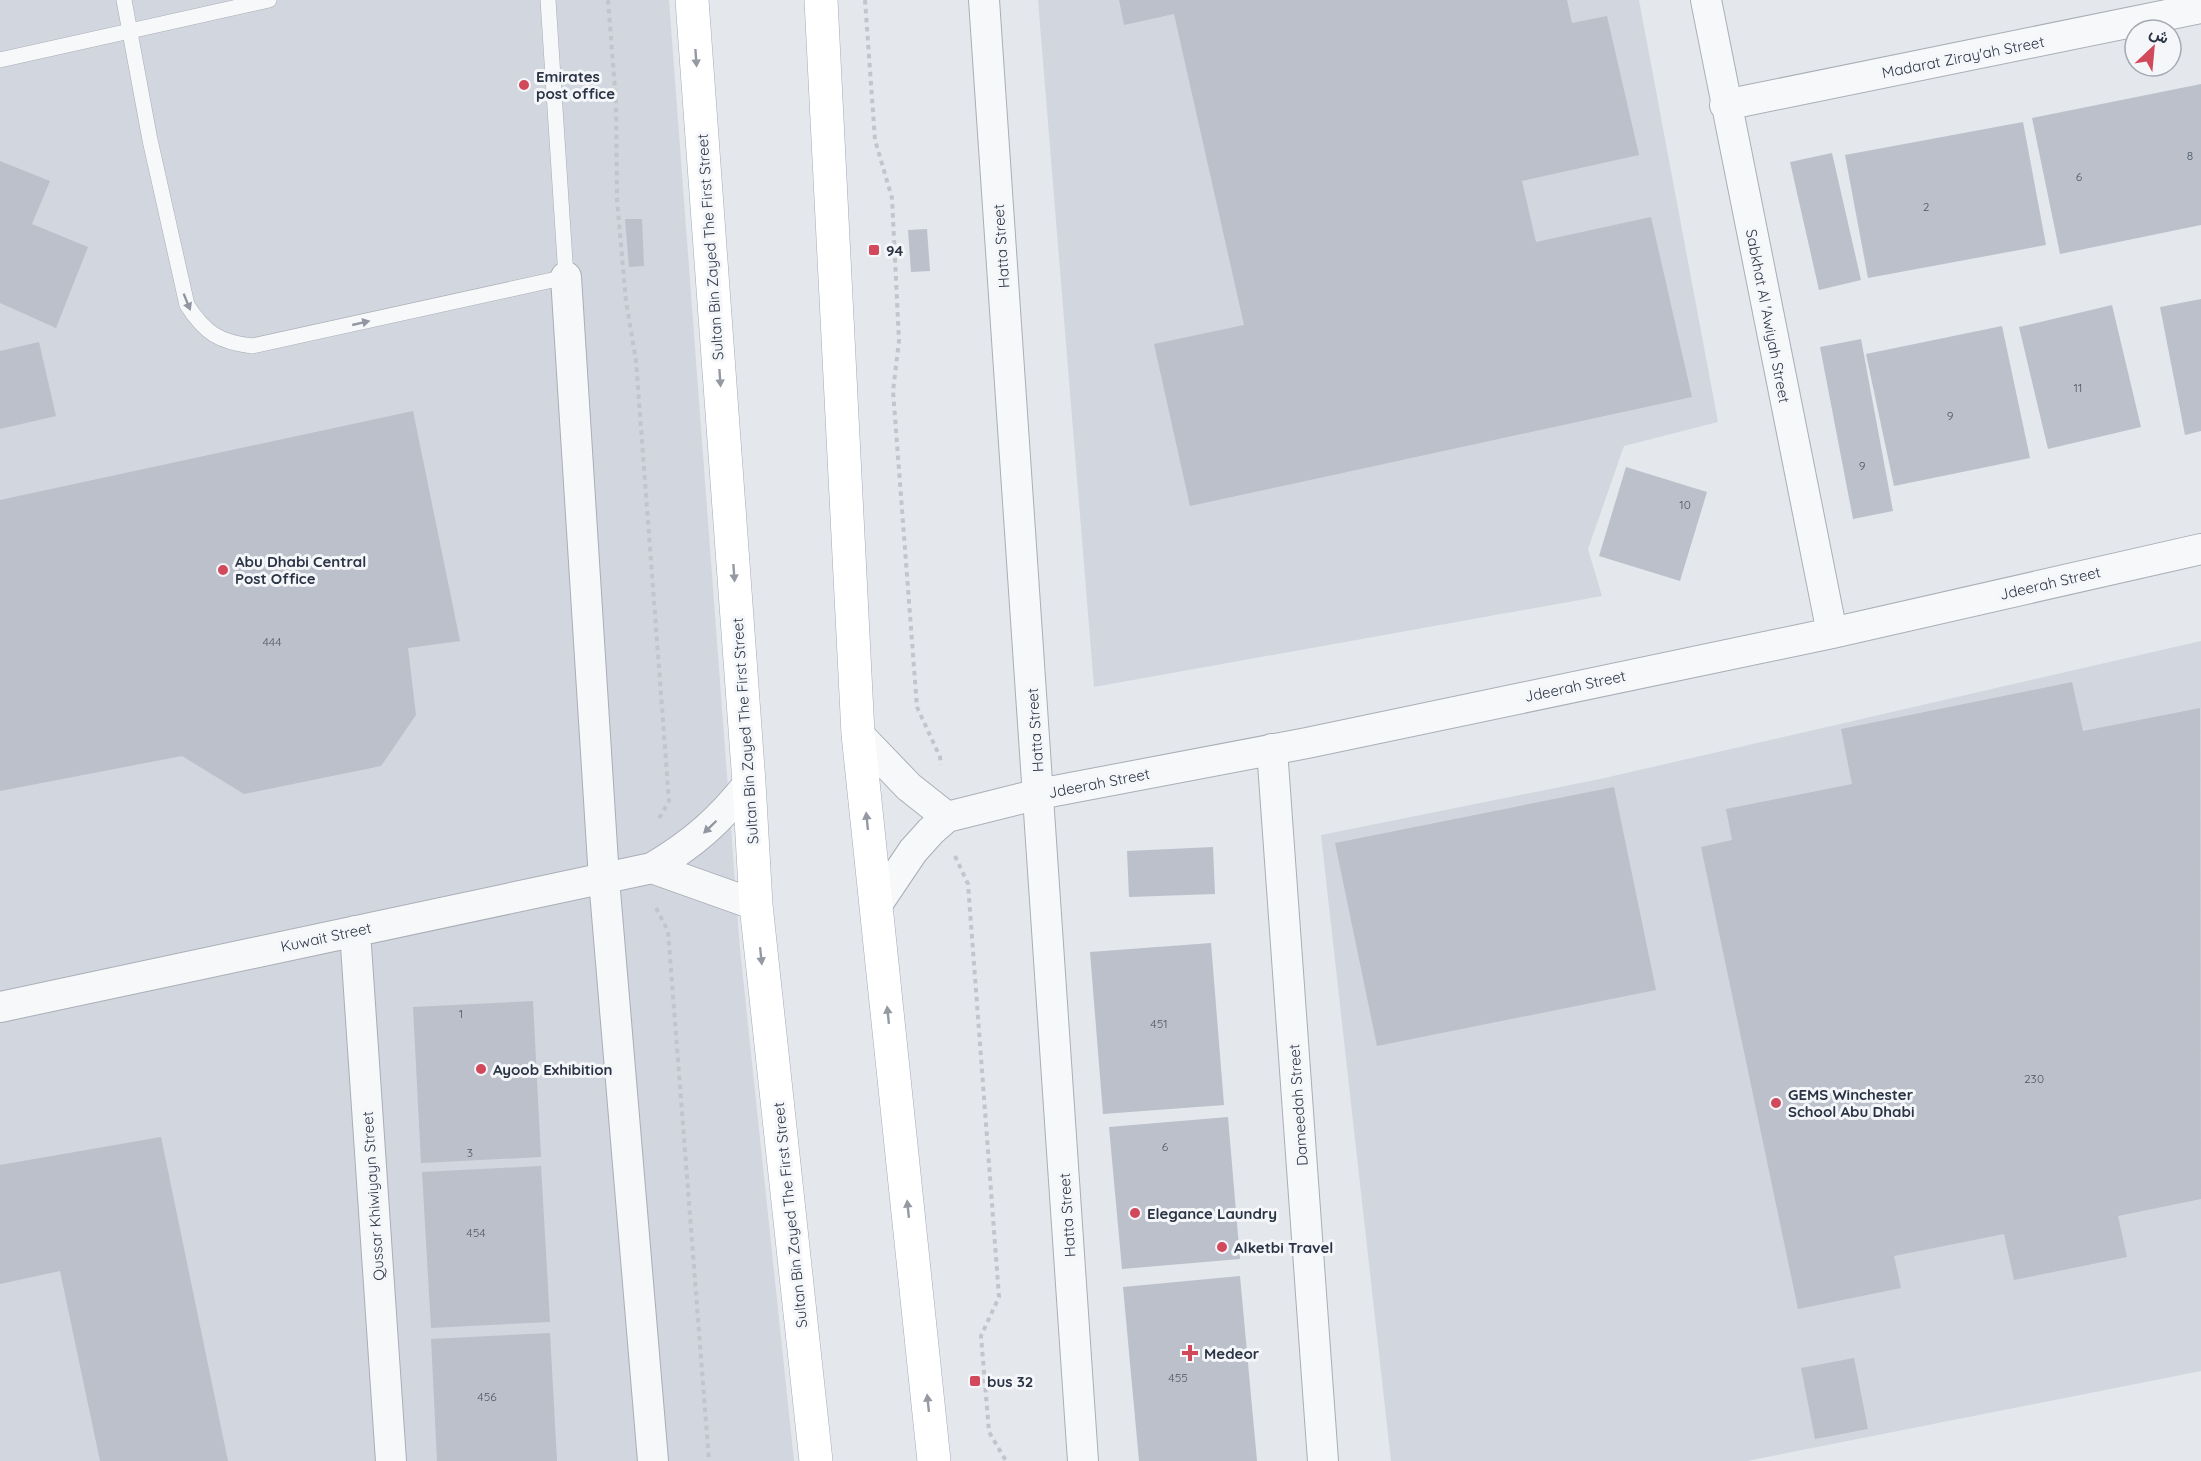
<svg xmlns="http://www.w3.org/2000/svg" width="2201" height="1461" font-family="Quicksand,Vazirmatn,sans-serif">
<rect width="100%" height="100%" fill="#e4e7ec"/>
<path fill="#d2d6de" d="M0 0H669L740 949 794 1461H0Z
M1038 0H1639L1718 422 1624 446 1588 549 1602 596 1094 687Z
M2201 641V1371L1747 1461H1391L1321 835 1600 779Z"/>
<path fill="#bbc0ca" d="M1119 0H1567L1572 23 1607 16 1639 155 1522 181 1536 242 1651 217 1692 397 1190 506 1154 344 1244 325 1174 14 1124 25Z
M2201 84V225L2060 254 2032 118Z
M2023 122 2046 245 1868 278 1845 155Z
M1832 153 1861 280 1819 290 1790 162Z
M0 161 50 181 32 224 88 247 56 328 0 303Z
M625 219H642L644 266 629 267Z
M927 229 930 271 911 272 908 230Z
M2201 299V431L2185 435 2160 307Z
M2112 305 2141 427 2048 449 2019 327Z
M2002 326 2030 458 1894 486 1866 354Z
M1861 339 1893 511 1853 519 1820 347Z
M39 342 56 416 0 429V351Z
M413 411 460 641 408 648 416 715 381 766 244 794 182 756 0 791V500Z
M1626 467 1707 492 1680 581 1599 556Z
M2072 682 2083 731 2200 708 2201 1199 2118 1216 2127 1257 2014 1280 2004 1234 1894 1256 1901 1288 1798 1309 1701 847 1732 840 1726 809 1852 784 1841 729Z
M1614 787 1656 990 1377 1046 1335 843Z
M1213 847 1215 894 1129 897 1127 851Z
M1211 943 1224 1105 1103 1114 1090 952Z
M533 1001 541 1157 421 1163 413 1007Z
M1228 1117 1240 1259 1122 1269 1109 1127Z
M161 1137 228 1461H100L60 1271 0 1284V1165Z
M541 1166 550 1322 431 1328 422 1172Z
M1240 1276 1257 1461H1139L1123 1287Z
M550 1333 557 1461H437L431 1339Z
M1854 1358 1868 1429 1815 1439 1801 1368Z"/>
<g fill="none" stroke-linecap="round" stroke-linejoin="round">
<defs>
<path id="lane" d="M124 0 150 140 187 305C205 333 219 342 252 346L566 277 548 0
M0 60 269 0"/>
<path id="street" d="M984 0 1083 1461
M1706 0 1832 633
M1725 105 2201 8
M566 277 604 879 653 1461
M858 734 909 787 947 817
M1272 749 1323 1461
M652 868 756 905
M876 906 913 851 931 831 947 817 1039 794 1307 743 1832 633 2201 549
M355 931 391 1461
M0 1007 652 868C693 844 720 820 749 783"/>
<path id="primary" d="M692 0 749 783 756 905 816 1461
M821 0 858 734 934 1461"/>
</defs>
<use href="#lane" stroke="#a9aeb7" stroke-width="16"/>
<use href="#street" stroke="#a9aeb7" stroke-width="32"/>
<use href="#primary" stroke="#a3abb8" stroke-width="34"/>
<path stroke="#c2c5cb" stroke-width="4" stroke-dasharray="4.5 4.5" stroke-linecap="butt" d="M608 0 616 102 617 200 626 301 636 361 669 801 657 822
M865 0 875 140 892 198 899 341 893 391 917 707 940 757 941 765
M955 856 968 884 999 1297 981 1336 989 1432 1006 1461
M656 908 668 931 709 1461"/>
<use href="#lane" stroke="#f7f8fa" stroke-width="15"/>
<use href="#street" stroke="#f7f8fa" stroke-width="30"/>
<use href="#primary" stroke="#fff" stroke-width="33"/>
</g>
<defs><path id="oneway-solid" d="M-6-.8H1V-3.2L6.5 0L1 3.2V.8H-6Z" transform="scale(1.5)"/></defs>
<g fill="#959aa2">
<use href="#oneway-solid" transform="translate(696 58) rotate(86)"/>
<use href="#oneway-solid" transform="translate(720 378) rotate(86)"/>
<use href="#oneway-solid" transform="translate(734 573) rotate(86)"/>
<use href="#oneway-solid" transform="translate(867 821) rotate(-96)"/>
<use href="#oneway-solid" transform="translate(761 956) rotate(84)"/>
<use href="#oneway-solid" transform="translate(888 1015) rotate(-96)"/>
<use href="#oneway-solid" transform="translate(908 1209) rotate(-96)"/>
<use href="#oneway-solid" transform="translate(928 1403) rotate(-96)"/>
</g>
<g fill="#9196a0">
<use href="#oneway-solid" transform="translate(187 302) rotate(68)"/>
<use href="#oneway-solid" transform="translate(361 323) rotate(-13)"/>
<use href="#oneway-solid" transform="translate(710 827) rotate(136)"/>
</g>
<g fill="#d1495b" stroke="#f4f6f9" stroke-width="2">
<circle cx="524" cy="85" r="6"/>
<rect x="868" y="244" width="12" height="12" rx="3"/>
<circle cx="223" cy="570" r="6"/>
<circle cx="481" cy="1069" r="6"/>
<circle cx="1776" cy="1103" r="6"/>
<circle cx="1135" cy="1213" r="6"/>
<circle cx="1222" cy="1247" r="6"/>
<path d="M1187 1344h6v6h6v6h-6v6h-6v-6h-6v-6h6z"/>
<rect x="969" y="1375" width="12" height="12" rx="3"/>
</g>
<g text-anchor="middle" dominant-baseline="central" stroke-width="6" stroke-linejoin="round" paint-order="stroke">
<g font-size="12" fill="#4f5766">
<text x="2190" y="155">8</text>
<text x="2079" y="176">6</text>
<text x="1926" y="206">2</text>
<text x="2078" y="387">11</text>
<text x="1950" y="415">9</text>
<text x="1862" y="465">9</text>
<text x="1685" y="504">10</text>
<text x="272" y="641">444</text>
<text x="461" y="1013">1</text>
<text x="1159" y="1023">451</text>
<text x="2034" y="1078">230</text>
<text x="1165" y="1146">6</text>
<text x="470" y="1152">3</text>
<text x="476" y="1232">454</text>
<text x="1178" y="1377">455</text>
<text x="487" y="1396">456</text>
</g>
<g font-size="15" fill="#2b3445" stroke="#f4f6f9">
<text transform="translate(1963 57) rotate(-11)">Madarat Ziray'ah Street</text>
<text transform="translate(1001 246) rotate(-94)">Hatta Street</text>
<text transform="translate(710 247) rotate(-94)">Sultan Bin Zayed The First Street</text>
<text transform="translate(1768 316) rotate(79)">Sabkhat Al 'Awiyah Street</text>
<text transform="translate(2050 583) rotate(-13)">Jdeerah Street</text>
<text transform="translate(1575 686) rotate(-12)">Jdeerah Street</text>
<text transform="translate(1035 730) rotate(-94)">Hatta Street</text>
<text transform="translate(745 731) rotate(-94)">Sultan Bin Zayed The First Street</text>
<text transform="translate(1099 783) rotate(-11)">Jdeerah Street</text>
<text transform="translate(326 937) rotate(-12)">Kuwait Street</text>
<text transform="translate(1298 1105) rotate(-94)">Dameedah Street</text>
<text transform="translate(373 1196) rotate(-94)">Qussar Khiwiyayn Street</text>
<text transform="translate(790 1215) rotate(-96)">Sultan Bin Zayed The First Street</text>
<text transform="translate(1067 1215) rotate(-94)">Hatta Street</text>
</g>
<g font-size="15" font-weight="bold" fill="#2b3445" stroke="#f4f6f9" text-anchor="start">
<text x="536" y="76">Emirates<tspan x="536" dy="17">post office</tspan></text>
<text x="886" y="250">94</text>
<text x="235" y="561">Abu Dhabi Central<tspan x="235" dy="17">Post Office</tspan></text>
<text x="493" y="1069">Ayoob Exhibition</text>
<text x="1788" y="1094">GEMS Winchester<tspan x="1788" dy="17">School Abu Dhabi</tspan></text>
<text x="1147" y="1213">Elegance Laundry</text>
<text x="1234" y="1247">Alketbi Travel</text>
<text x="1204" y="1353">Medeor</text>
<text x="987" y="1381">bus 32</text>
</g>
</g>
<g transform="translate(2153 48) rotate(26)"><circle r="28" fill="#f4f6f9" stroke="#a4a8b1" stroke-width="1.5"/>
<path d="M0-4.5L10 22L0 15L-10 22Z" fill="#d1495b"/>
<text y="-9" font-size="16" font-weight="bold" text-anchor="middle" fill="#2b3445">ش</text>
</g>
</svg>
